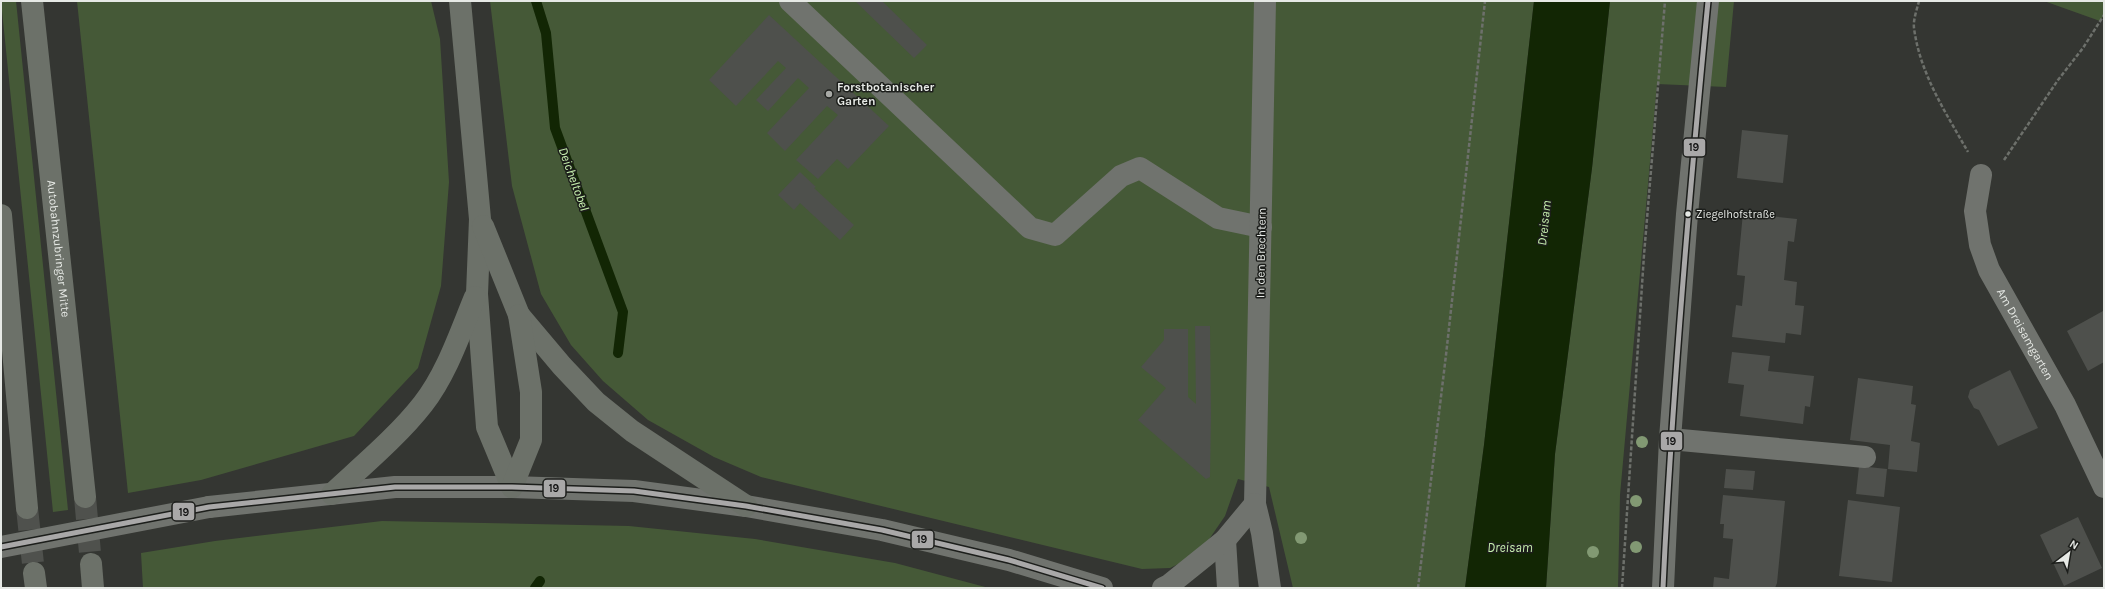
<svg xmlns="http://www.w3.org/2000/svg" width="2105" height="589" font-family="Karla,sans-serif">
<rect width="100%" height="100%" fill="#343632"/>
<path fill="#455937" d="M1 1H16L68 510 53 512Z
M77 1H431L440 39 449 182 441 286 418 368 354 436 201 480 128 493Z
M490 1H1534L1484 445 1465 588H1293L1269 487 1238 479 1225 516 1199 554 1170 568 1142 569 761 477 714 457 648 420 603 381 571 345 541 294 512 186Z
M1610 1H1734L1726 87 1657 84 1620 495 1618 588H1546L1555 454 1592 168Z
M2044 1H2104V15L2100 21Z
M382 521 629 526 755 539 895 563 989 588H143L141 553 215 541Z"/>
<path fill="#122604" d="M1534 1H1610L1592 168 1555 454 1546 588H1465L1484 445Z"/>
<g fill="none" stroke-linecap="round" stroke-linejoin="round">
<path stroke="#122604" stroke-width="10" d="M536 1 546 33 555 128 623 312 618 353
M535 588 540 581"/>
</g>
<path fill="#4e504c" d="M855 1H882L927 45 914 58Z
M769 15 889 126 848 169 837 159 818 179 796 160 838 115 827 106 785 151 767 133 809 88 798 78 768 111 756 100 786 68 778 61 736 106 709 80Z
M1742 130 1788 135 1783 183 1737 178Z
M800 172 816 187 814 188 854 225 840 240 800 203 794 210 778 195Z
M1743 213 1797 219 1794 242 1788 241 1784 280 1797 282 1795 305 1804 306 1801 335 1786 333 1785 343 1732 337 1736 305 1742 306 1745 276 1737 275Z
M2103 311 2104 362 2088 371 2067 331Z
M1195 326H1210L1211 416 1210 477 1206 479 1138 420 1166 388 1141 367 1164 340V329H1188V397L1196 404Z
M1732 352 1770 356 1768 371 1814 376 1810 407 1805 406 1803 424 1740 416 1744 385 1728 383Z
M2010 370 2038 428 1998 446 1979 410 1974 408 1968 397 1970 390Z
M1858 378 1913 386 1911 404 1916 405 1911 441 1920 443 1917 472 1888 469 1890 445 1850 440Z
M1859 466 1887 469 1884 497 1856 494Z
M1726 469 1755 471 1753 490 1724 488Z
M1723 495 1785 501 1777 583 1775 588H1713L1714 577 1729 579 1733 539 1723 538 1724 524H1720Z
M1848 500 1900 507 1892 582 1839 576Z
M2078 517 2102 568 2064 586 2040 535Z"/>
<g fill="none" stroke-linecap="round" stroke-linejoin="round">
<path stroke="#4f514d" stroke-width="22" stroke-dasharray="22 11" stroke-linecap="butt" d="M85 497 91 564
M27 508 34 573"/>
<path stroke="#6d706b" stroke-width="2.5" stroke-dasharray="4 2" stroke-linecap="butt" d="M1919 1C1917 9 1913 20 1914 28 1920 74 1946 113 1968 152
M2004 160 2058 80 2083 48 2104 15
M1418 588 1446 355 1485 1
M1622 588 1644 255 1665 1"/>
<g stroke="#70736e" stroke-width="22">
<path d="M790 1 1030 228 1055 235 1121 176 1140 168 1218 218 1261 227"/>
<path d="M1265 1 1255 504 1262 533 1270 588"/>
<path id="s1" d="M1981 175 1975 211 1980 245 1989 270 2065 405 2104 487"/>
<path d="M1670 439 1865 457"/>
<path d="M209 507 395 487H512L634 491 746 506 882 530 1009 560 1102 588"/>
<path d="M1225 540 1228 588"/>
<path d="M1163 588 1169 585 1225 540 1255 504"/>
<path d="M1663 588 1670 439 1687 214 1708 1"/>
</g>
<g stroke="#6c7169" stroke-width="22">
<path id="s2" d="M32 1 85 497"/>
<path d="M460 1 480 219 477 294 487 427 512 487"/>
<path d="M1 215 27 508"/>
<path d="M483 226 519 315 562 366 596 402 632 431 746 506"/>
<path d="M512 487 531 440V392L519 315"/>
<path d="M332 494C361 467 399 435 423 404 447 373 460 333 475 297"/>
<path d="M91 564 93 588"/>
<path d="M34 573 36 588"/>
</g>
<path stroke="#70736e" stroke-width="22" d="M1 547 209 507"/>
<defs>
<path id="bus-1" d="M1 547 209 507 395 487H512L634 491 746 506 882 530 1009 560 1102 588
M1663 588C1672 392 1689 197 1708 1"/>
</defs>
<use href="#bus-1" stroke="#1c1e1b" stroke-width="8"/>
<use href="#bus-1" stroke="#a9a8a8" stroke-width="5"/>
</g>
<g fill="#829973">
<circle cx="1642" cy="442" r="6"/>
<circle cx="1636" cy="501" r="6"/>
<circle cx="1301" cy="538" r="6"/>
<circle cx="1636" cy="547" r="6"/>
<circle cx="1593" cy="552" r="6"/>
</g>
<circle fill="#a8aaa6" stroke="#1c1e1b" stroke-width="1.5" cx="829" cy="94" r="4"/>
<circle fill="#e6e9e5" stroke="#1c1e1b" stroke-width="1.5" cx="1688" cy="214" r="3.5"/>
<g text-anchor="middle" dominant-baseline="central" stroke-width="3" stroke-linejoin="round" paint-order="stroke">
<g font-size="11" fill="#e6e9e5" stroke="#1c1e1b" text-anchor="start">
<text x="1696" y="214">Ziegelhofstraße</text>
</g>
<g font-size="12" font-weight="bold" fill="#e6e9e5" stroke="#1c1e1b" text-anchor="start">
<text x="837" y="87">Forstbotanischer<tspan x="837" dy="14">Garten</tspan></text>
</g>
<g font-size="12" fill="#e6e9e5" stroke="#1c1e1b">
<text stroke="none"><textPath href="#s2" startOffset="249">Autobahnzubringer Mitte</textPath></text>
<text transform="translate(1261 253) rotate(-89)">In den Brechtern</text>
<text stroke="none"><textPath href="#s1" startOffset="171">Am Dreisamgarten</textPath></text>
</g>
<g font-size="13" font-style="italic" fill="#c6efad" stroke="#1c1e1b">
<text transform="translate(574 179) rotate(70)">Deicheltobel</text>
<text transform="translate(1544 223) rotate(-84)">Dreisam</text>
<text x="1510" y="547">Dreisam</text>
</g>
</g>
<g stroke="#1c1e1b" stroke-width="1.5">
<rect x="1683" y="138" width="23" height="19" rx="4" fill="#a9a8a8"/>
<rect x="1660" y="431" width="23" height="20" rx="4" fill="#a9a8a8"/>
<rect x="543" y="479" width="23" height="19" rx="4" fill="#a9a8a8"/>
<rect x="172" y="502" width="23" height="19" rx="4" fill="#a9a8a8"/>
<rect x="911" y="530" width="23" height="19" rx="4" fill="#a9a8a8"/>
</g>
<g font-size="11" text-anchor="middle" font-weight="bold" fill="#111">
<text x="1694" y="151">19</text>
<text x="1671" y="445">19</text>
<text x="554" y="492">19</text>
<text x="184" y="516">19</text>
<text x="922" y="543">19</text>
</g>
<rect width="2105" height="589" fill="none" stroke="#e6e9e5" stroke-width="4"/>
<g transform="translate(2069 553) rotate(31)" stroke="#1c1e1b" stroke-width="3" paint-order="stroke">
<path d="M0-3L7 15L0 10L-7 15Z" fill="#e6e9e5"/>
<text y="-6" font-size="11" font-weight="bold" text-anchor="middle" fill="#e6e9e5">N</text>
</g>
</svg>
